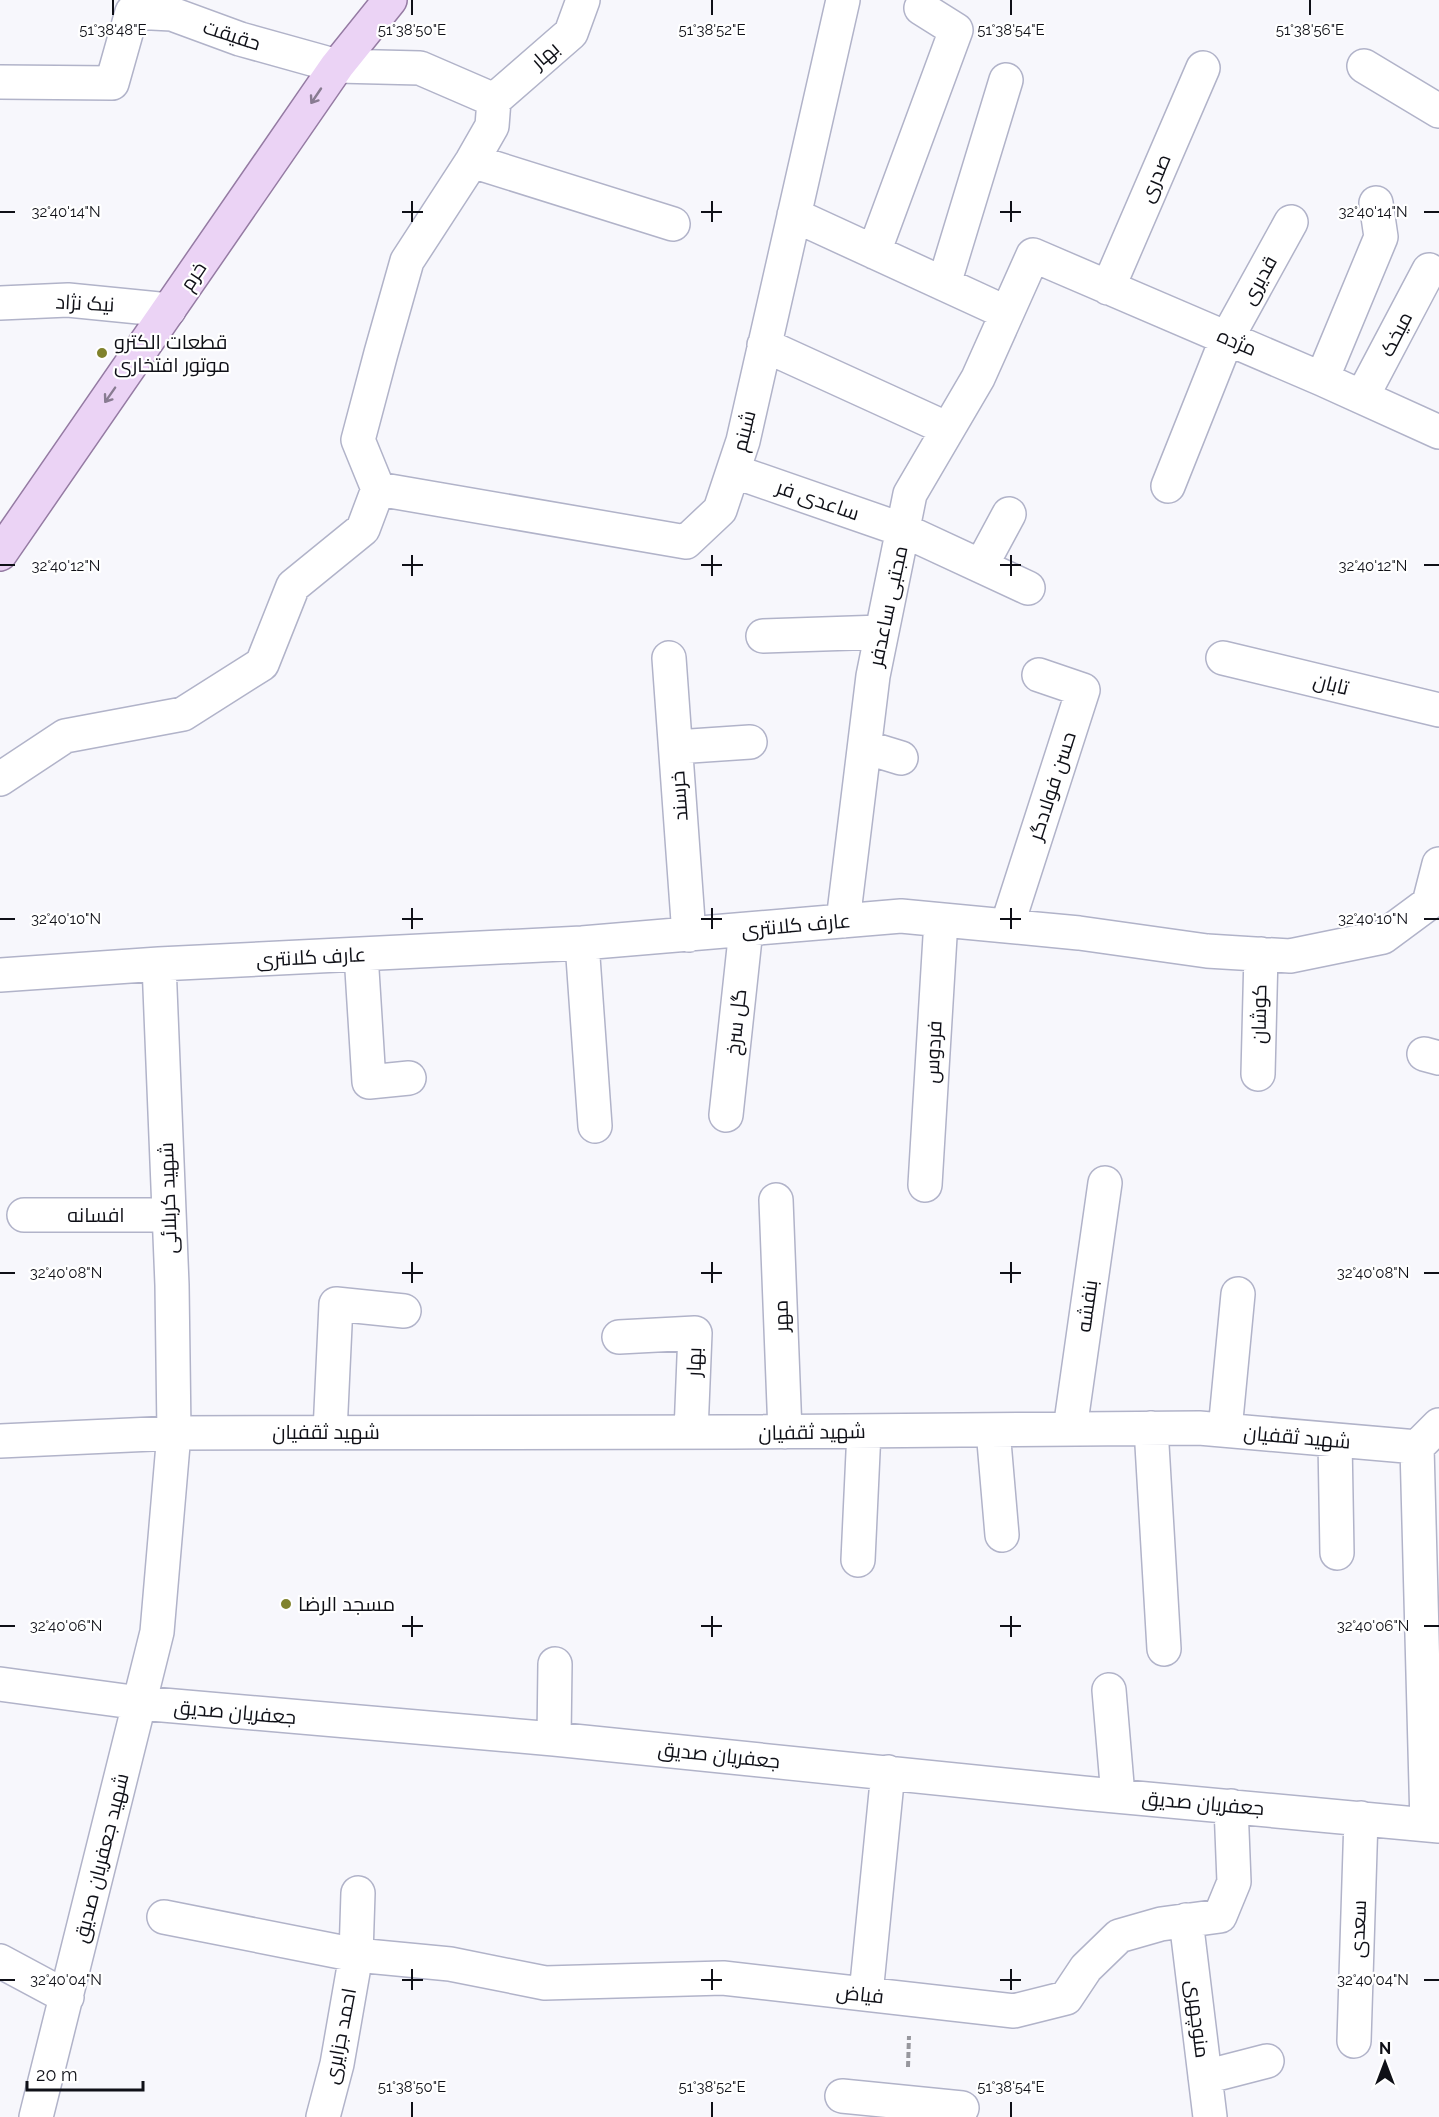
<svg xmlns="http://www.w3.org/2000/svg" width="1439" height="2117" font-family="Raleway,Cairo,sans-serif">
<rect width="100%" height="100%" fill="#f7f7fc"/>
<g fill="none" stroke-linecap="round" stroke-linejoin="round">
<defs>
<path id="minor" d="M1364 66 1439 111
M0 82 112 83 132 12 172 14 240 39 337 66 420 68 494 100 492 126 472 161 407 261 381 353 358 440 378 489 363 529 293 586 262 664 183 714 65 736 0 779
M494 100 571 33 583 0
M472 161 673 224
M794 215 1007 313
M874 252 956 30 921 8
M944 284 1006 80
M1108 288 1203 68
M0 303 68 300 169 310
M764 345 948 429
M1322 379 1381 237 1376 203
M1362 397 1429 270
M733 471 903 530 1028 588
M1168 486 1227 338 1291 222
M378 489 686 542 720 510 743 441 843 0
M981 566 1009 514
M763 636 882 632
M669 658 689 935
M1223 658 1439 710
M676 747 750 742
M865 747 901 758
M843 921 873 676 910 494 978 378 1033 255 1322 379 1439 432
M1007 926 1083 690 1039 675
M582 943 595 1126
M361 954 369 1082 409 1078
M0 975 159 964 582 943 901 916 1079 933 1207 951 1290 956 1383 937 1429 903 1439 864
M1424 1054 1439 1058
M1258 1074 1261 954
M726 1115 746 929
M925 1185 941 920
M776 1200 785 1432
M24 1215H169
M619 1337 695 1333 691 1432
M1151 1428 1164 1649
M1070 1429 1105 1183
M993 1430 1002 1535
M1225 1430 1238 1294
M330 1432 336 1304 404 1311
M0 1441 174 1433 732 1432 1199 1428 1417 1447 1439 1425
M1335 1441 1337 1553
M1417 1447 1427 1824
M858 1560 864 1431
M0 1684 140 1703 554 1739 1083 1793 1439 1826
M1109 1690 1118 1796
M554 1739 555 1664
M164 1917 356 1955 450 1964 545 1983 723 1978 1014 2011 1066 1998 1086 1968 1119 1936 1161 1924 1220 1916 1234 1882 1231 1806
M1186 1920 1210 2117
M0 1961 67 1997
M866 1994 888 1772
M1354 2041 1361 1818
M1205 2077 1267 2061
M842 2096 962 2108
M36 2117 157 1632 174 1433 172 1285 159 964
M323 2117 337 2064 356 1955 358 1893"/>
<path id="major" d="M0 554 337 66 390 0"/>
</defs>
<use href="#minor" stroke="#b1b3c9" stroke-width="36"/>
<use href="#major" stroke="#957ba3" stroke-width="36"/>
<path stroke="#97979d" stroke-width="4" stroke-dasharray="6 3" stroke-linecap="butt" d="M908 2067 909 2036"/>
<use href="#minor" stroke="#fff" stroke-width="33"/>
<use href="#major" stroke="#ebd3f5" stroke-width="33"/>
</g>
<defs><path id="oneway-shaft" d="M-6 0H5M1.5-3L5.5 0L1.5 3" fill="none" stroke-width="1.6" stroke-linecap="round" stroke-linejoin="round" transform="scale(1.5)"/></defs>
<g stroke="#887b91">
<use href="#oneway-shaft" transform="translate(316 96) rotate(124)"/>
<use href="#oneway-shaft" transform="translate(110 395) rotate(125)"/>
</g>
<path fill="none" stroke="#0f1017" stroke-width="2" d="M113 0V15M412 0V15M712 0V15M1011 0V15M1310 0V15M412 201V222M712 201V222M1011 201V222M0 212H15M402 212H423M701 212H722M1000 212H1021M1424 212H1439M412 555V576M712 555V576M1011 555V576M0 565H15M402 565H423M701 565H722M1000 565H1021M1424 565H1439M412 908V929M712 908V929M1011 908V929M0 919H15M402 919H423M701 919H722M1000 919H1021M1424 919H1439M412 1262V1283M712 1262V1283M1011 1262V1283M0 1273H15M402 1273H423M701 1273H722M1000 1273H1021M1424 1273H1439M412 1616V1637M712 1616V1637M1011 1616V1637M0 1626H15M402 1626H423M701 1626H722M1000 1626H1021M1424 1626H1439M412 1969V1990M712 1969V1990M1011 1969V1990M0 1980H15M402 1980H423M701 1980H722M1000 1980H1021M1424 1980H1439M412 2102V2117M712 2102V2117M1011 2102V2117"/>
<g fill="#80822c" stroke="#fff" stroke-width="2">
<circle cx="102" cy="353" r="6"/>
<circle cx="286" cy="1604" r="6"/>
</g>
<g text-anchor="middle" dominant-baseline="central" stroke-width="4.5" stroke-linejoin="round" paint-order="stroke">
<g font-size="20" fill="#0f1017" stroke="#fff">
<text transform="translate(232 35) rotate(18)">حقیقت</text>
<text transform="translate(545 55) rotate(-41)">بهار</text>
<text transform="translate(1155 178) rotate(-67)">صدری</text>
<text transform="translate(193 276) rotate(-56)">خرم</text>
<text transform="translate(1259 280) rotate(-61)">قدیری</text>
<text transform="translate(85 303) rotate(3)">نیک نژاد</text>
<text transform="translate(1396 334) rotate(-63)">میخک</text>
<text transform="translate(1237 342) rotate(23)">مژده</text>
<text transform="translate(744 431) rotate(-76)">شبنم</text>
<text transform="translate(818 500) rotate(19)">ساعدی فر</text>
<text transform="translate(888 606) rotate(-78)">مجتبی ساعدفر</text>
<text transform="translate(1331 684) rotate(14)">تابان</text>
<text transform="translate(1052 786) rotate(-72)">حسن فولادگر</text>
<text transform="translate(679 796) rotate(-94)">خرسند</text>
<text transform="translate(796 925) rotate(-5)">عارف کلانتری</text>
<text transform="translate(311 957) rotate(-3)">عارف کلانتری</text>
<text transform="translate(1259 1014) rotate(-89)">کوشان</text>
<text transform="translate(736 1022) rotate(-84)">گل سرخ</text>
<text transform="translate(933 1052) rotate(-87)">فردوس</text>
<text transform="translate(168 1198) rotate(-92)">شهید کربلائی</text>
<text x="96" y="1215">افسانه</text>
<text transform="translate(1087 1306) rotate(-82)">بنفشه</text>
<text transform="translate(781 1316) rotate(-92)">مهر</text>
<text transform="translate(694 1362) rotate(-88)">بهار</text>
<text x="326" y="1432">شهید ثقفیان</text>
<text transform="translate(812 1432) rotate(-1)">شهید ثقفیان</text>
<text transform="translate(1297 1437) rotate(5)">شهید ثقفیان</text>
<text transform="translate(235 1712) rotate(5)">جعفریان صدیق</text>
<text transform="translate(719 1755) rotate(6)">جعفریان صدیق</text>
<text transform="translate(1203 1803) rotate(5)">جعفریان صدیق</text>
<text transform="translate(101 1858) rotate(-76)">شهید جعفریان صدیق</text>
<text transform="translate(1358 1929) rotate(-88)">سعدی</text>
<text transform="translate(860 1994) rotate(6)">فیاض</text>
<text transform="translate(1198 2019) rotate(83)">منوچهری</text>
<text transform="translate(340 2036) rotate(-79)">احمد جزایری</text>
</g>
<g font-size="20" fill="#0f1017" stroke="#fff" text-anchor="start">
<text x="114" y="342">قطعات الکترو<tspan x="114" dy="23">موتور افتخاری</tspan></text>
<text x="298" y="1604">مسجد الرضا</text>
</g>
</g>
<g font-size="15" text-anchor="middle" fill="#0f1017" stroke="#fff" stroke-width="4.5" stroke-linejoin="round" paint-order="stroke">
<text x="113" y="35">51°38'48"E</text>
<text x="412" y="35">51°38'50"E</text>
<text x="712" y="35">51°38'52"E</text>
<text x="1011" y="35">51°38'54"E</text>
<text x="1310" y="35">51°38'56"E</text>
<text x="66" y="217">32°40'14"N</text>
<text x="1373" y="217">32°40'14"N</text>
<text x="66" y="571">32°40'12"N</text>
<text x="1373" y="571">32°40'12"N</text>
<text x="66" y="924">32°40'10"N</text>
<text x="1373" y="924">32°40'10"N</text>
<text x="66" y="1278">32°40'08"N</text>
<text x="1373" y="1278">32°40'08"N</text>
<text x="66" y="1631">32°40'06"N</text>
<text x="1373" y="1631">32°40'06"N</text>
<text x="66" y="1985">32°40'04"N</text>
<text x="1373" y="1985">32°40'04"N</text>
<text x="412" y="2092">51°38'50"E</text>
<text x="712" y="2092">51°38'52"E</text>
<text x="1011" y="2092">51°38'54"E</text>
</g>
<g transform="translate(1385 2063)" stroke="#ffffff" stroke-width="4.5" paint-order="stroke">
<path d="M0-4.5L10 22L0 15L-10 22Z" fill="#0f1017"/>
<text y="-9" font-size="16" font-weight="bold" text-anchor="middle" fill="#0f1017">N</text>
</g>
<path d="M27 2081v9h116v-9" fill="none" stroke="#0f1017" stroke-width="3"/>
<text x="36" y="2081" font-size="18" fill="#0f1017" stroke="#ffffff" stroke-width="4.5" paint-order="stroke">20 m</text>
</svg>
